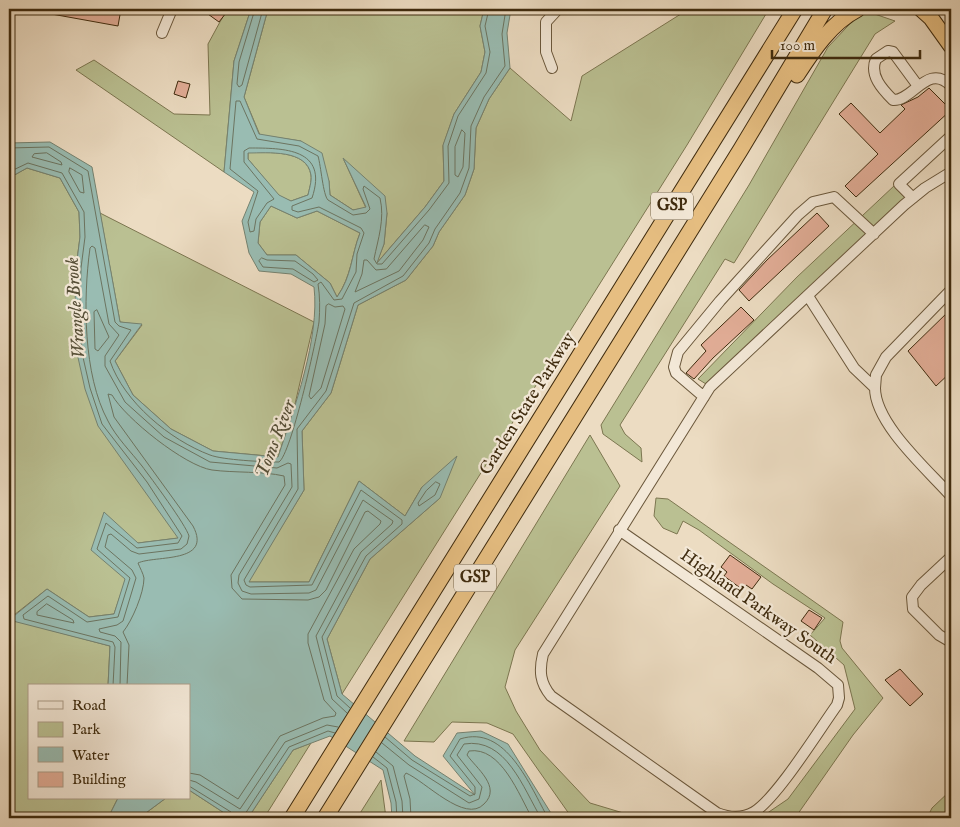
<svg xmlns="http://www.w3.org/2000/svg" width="960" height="827" font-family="'IM FELL English',serif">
<rect width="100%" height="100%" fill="#ecdcc2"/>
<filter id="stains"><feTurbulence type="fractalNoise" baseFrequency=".004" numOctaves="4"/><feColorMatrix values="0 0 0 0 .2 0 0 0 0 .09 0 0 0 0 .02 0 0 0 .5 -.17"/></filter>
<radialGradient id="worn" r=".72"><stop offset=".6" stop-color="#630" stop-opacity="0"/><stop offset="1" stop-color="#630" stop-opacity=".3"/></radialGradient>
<path fill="#bac092" stroke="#7c7650" d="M227 9H251L234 61 224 172 76 70 94 60 174 114 210 115 208 44Z
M268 9H484L480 26 485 52 481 72 454 114 443 146 444 181 425 207 376 264 384 244 387 213 344 160 366 208 353 210 330 195 329 181 301 141 260 135 244 97Z
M682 9H769L687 145 342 694 327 639 370 559 440 498 422 487 405 516 359 481 309 582H248L304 490 302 431 331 393 358 305 406 280 433 246 439 232 465 195 474 169 476 128 489 99 510 68 571 121 582 76 684 12Z
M863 10 895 21 875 34 734 263 725 259 620 425 625 434 641 448 642 462 603 434 601 425 749 185 828 47Z
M248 152C268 153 307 149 311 175 312 181 309 190 308 195L291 201 279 196 248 159Z
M27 168 60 178 79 212 80 237 76 268 142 485 179 538 138 543 114 614 89 617 47 589 9 619 110 646 108 686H29V798H118L108 818H9V178Z
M895 185 909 199 706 384 698 379 797 277Z
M271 206 297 218 317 211 360 233C351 256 352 275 337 297L330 283 296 255H267L258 243 260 222Z
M100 213 314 322 295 404 278 457 213 451 171 429 133 395 115 361 142 325 120 322Z
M590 435 620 486 515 650 505 687 516 711 540 750 590 803 640 818H572L513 734 487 723 452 722 434 742 404 741Z
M656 498 668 499 843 622 840 641 842 648 883 698 853 735 795 818H760L788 799 855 709 844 665 810 635 825 618 773 584 699 530 683 521 677 534 663 528 654 516Z
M311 743 264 818H248L293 750Z
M381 780 386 818H357Z
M189 790 232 818H139L166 798H189Z
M951 790V818H927L932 808Z"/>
<path fill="#99bcb2" stroke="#758270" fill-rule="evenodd" d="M251 9H268L244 97 259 134 301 141 322 153 329 181 330 195 353 210 366 207 343 158 385 196 387 213 384 244 377 263 425 207 444 181 443 145 454 114 481 72 485 52 480 26 484 9H511L507 33 510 68 489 99 476 128 474 169 465 195 439 232 433 246 406 280 358 305 331 393 302 431 304 490 249 582H309L359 481 405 516 422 487 457 456 440 498 370 559 327 639 342 694 415 756 475 795 443 756 457 733 481 731 508 744 554 818H392L391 803 383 770 330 736 293 750 248 818H232L189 790V686H108L110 646 9 620 47 589 89 617 114 614 125 579 91 550 104 512 138 543 178 538 98 426 85 389 77 353 75 306 76 268 80 237 79 212 60 178 27 168 9 178V143L50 142 92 167 120 322 142 324 115 361 133 395 171 429 213 451 278 457C294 409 320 338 314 287L291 274 259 271 249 253 242 221 254 192 224 172 234 61ZM248 153C268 153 307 149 311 175 312 181 309 190 308 195L291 201 279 195 248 159ZM271 206 297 218 317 211 360 233C351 256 352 276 337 297L330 283 296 255H267L258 243 260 222Z
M118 798H166L139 818H108Z"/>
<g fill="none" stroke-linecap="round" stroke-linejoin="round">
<path stroke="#6c7460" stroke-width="1" d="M255 9 239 62 237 84 239 87 242 85 263 9
M462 130 465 133 463 167 458 177 455 175V147Z
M9 148 49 147 88 171 115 322 119 326 131 330 110 361C124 402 170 440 210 455 223 460 264 462 279 462 291 454 316 342 319 322 320 309 320 296 318 284L321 282 334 300 342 299 356 272 357 254 364 233 361 228 319 207 298 212 292 210V206L312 198C329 148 283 148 249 148L244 151V162L274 199 267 203 256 219 254 231 250 232 248 222 258 191 230 169 236 101H240L257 139 299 146 318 156C321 166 323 195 328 200L353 215 366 213 370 209 363 189 364 186 380 198C385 219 378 239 374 259L377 264H382L429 210 449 183 448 146 458 116 486 73 490 52 485 26 489 9
M47 153 61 162 62 165 32 157 34 154Z
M70 168 82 175 84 193 80 192 69 172Z
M9 172 28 163 62 173 84 212 85 237 81 268 80 306 82 353 90 388 102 424 147 482 182 536 178 543 137 548 106 523 97 549 130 578 118 617 87 622 48 596 23 615 24 619 113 642 115 647 113 686
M425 225 429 227 423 240 399 271 355 292 362 274 364 260H367L376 270 386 269Z
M262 258 267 260 295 261 313 274 318 280 314 282 293 269 263 267 259 261Z
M329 304 335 307 343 306 345 309 321 388 311 399 309 396 325 324 326 306Z
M97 310 109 337 98 351 95 349 94 312Z
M436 482 440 484 435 495 419 506 418 503 426 491Z
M47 604 73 620 74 623 37 615V612Z
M120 686 121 642 115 636 100 632 99 629 117 625 123 621 136 578 132 570 105 547 108 535 111 534 131 551 139 554 181 549 187 544 189 536C186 525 151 478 142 466 131 452 116 437 108 421 83 375 83 299 90 248L92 246 95 248 109 324 119 335 105 356V366L125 402 164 437 210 462 277 468 288 463 291 464 292 487 239 575 238 583 242 591 251 594 309 593 316 590 363 500 393 521 392 524 361 552 316 636 332 699 347 713
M127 686 129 645 123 632C132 621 144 593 144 578 143 573 140 568 138 563 155 555 213 564 193 526L114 417 108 394 112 395C125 418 185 466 212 470 235 473 262 471 284 476L285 485 231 575 232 588 242 599 308 600 319 597 326 590 365 512 368 511 381 521 380 524 354 549 308 634V643L324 700 336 713 335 716 323 718 280 736 238 799 200 775 189 773
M350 708 337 696 322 637 366 556 402 524V520L361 490 312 585 250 587 246 585 244 580 298 489 297 429 326 391 354 303 403 276 429 243 435 229 460 193 469 168 471 126 484 97 505 66 502 34 506 9
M385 737 412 760 470 796 475 794V787L450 756 460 739C506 724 530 786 548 818
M382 743 409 765 469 803 479 799 482 787 457 755 464 744C506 737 523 788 541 818
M376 752 393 766 402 801 403 818
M373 757 387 768 396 802 397 818
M189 780 196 782 240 809 285 742 327 725 338 727
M189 786 231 812 234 818
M244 818 245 814 289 747 328 731 335 733
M411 818 410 799 404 776 406 773C425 781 465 824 484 804 502 787 476 768 467 755L469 751C501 746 519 795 532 818"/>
</g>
<path fill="#e3ae98" stroke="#3f2b0e" d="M47 9H121L118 26 46 13Z
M201 9H220L226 13 219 22Z
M178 81 190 84 186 98 174 94Z
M929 88 951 110 856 197 845 186 878 154 839 114 851 103 880 133 905 109 901 105 918 97Z
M817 213 829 226 749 301 739 290 767 260Z
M741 307 754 320 713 358 694 379 686 373 706 351 701 345Z
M951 309V372L936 386 908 351Z
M730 555 761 577 752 589 746 585 743 590 724 576 727 572 721 567Z
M809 610 822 618 814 630 801 621Z
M900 669 923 694 910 706 885 680Z"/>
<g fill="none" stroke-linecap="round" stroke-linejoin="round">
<defs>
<path id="minor" d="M162 33 172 9
M552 68 546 52V22L558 9
M918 86 893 52 888 51 876 59C869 75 882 89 893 100 913 101 928 62 951 86
M913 198 899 184 950 137
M808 296 854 368 875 388C875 424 928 470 951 496
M875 388 876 375 886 357 951 290
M704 397 676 373 674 367 678 352 720 301 798 215 813 202 834 197 874 234
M619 530 818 668 838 685 839 698 837 705C819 730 777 798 754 812 742 819 730 818 717 813L551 696C540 683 539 671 543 654L710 387 904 205 925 188 951 172
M951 557 921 585 912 597 913 609 939 635 951 642"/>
<path id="highway" d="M921 9 931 18 951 46
M797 75C813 50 831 23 858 9
M292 818 795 9
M325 818 741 149 825 9"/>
</defs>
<use href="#minor" stroke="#6a573b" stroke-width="12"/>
<use href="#highway" stroke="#3f2b0e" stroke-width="17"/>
<use href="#minor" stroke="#f3e8d7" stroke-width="10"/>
<use href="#highway" stroke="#e6be81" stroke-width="15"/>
</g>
<g text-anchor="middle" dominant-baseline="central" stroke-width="4.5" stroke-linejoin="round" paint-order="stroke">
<g fill="#f3e8d7" stroke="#75644a" stroke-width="1">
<rect x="651" y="192.5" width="42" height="27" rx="4"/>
<rect x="454" y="564.5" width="42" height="27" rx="4"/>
</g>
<g font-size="16" font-weight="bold" fill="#3f2b0e">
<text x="672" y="206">GSP</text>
<text x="475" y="578">GSP</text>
</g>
<g font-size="18" fill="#3f2b0e" stroke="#f3e8d7">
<text transform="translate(528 404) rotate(-58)">Garden State Parkway</text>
<text transform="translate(758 607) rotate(35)">Highland Parkway South</text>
</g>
<g font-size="19" font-style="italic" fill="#564f37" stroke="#f3e8d7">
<text transform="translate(76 308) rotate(-94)">Wrangle Brook</text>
<text transform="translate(276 439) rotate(-69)">Toms River</text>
</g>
</g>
<rect width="960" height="827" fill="none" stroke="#ecdcc2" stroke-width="30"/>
<rect x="10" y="10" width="940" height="807" fill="none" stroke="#3f2b0e" stroke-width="2.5"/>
<rect x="15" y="15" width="930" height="797" fill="none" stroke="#3f2b0e"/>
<rect x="28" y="684" width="162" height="115" fill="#f3e8d7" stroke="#ab9c87"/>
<rect x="38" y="701" width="25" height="8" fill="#f3e8d7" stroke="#ab9c87"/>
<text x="72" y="710" font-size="15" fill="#3f2b0e">Road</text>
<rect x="38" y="722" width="25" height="15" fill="#bac092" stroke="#ab9c87"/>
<text x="72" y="734" font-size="15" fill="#3f2b0e">Park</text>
<rect x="38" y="747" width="25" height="15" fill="#99bcb2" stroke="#ab9c87"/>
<text x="72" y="760" font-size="15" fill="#3f2b0e">Water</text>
<rect x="38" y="772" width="25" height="15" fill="#e3ae98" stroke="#ab9c87"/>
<text x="72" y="784" font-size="15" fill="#3f2b0e">Building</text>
<path d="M772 50v8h148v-8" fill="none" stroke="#3f2b0e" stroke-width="2.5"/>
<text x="780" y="50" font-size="15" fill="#3f2b0e" stroke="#f3e8d7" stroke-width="4" paint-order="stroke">100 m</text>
<rect width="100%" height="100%" filter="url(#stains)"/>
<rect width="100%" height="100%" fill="url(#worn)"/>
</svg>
